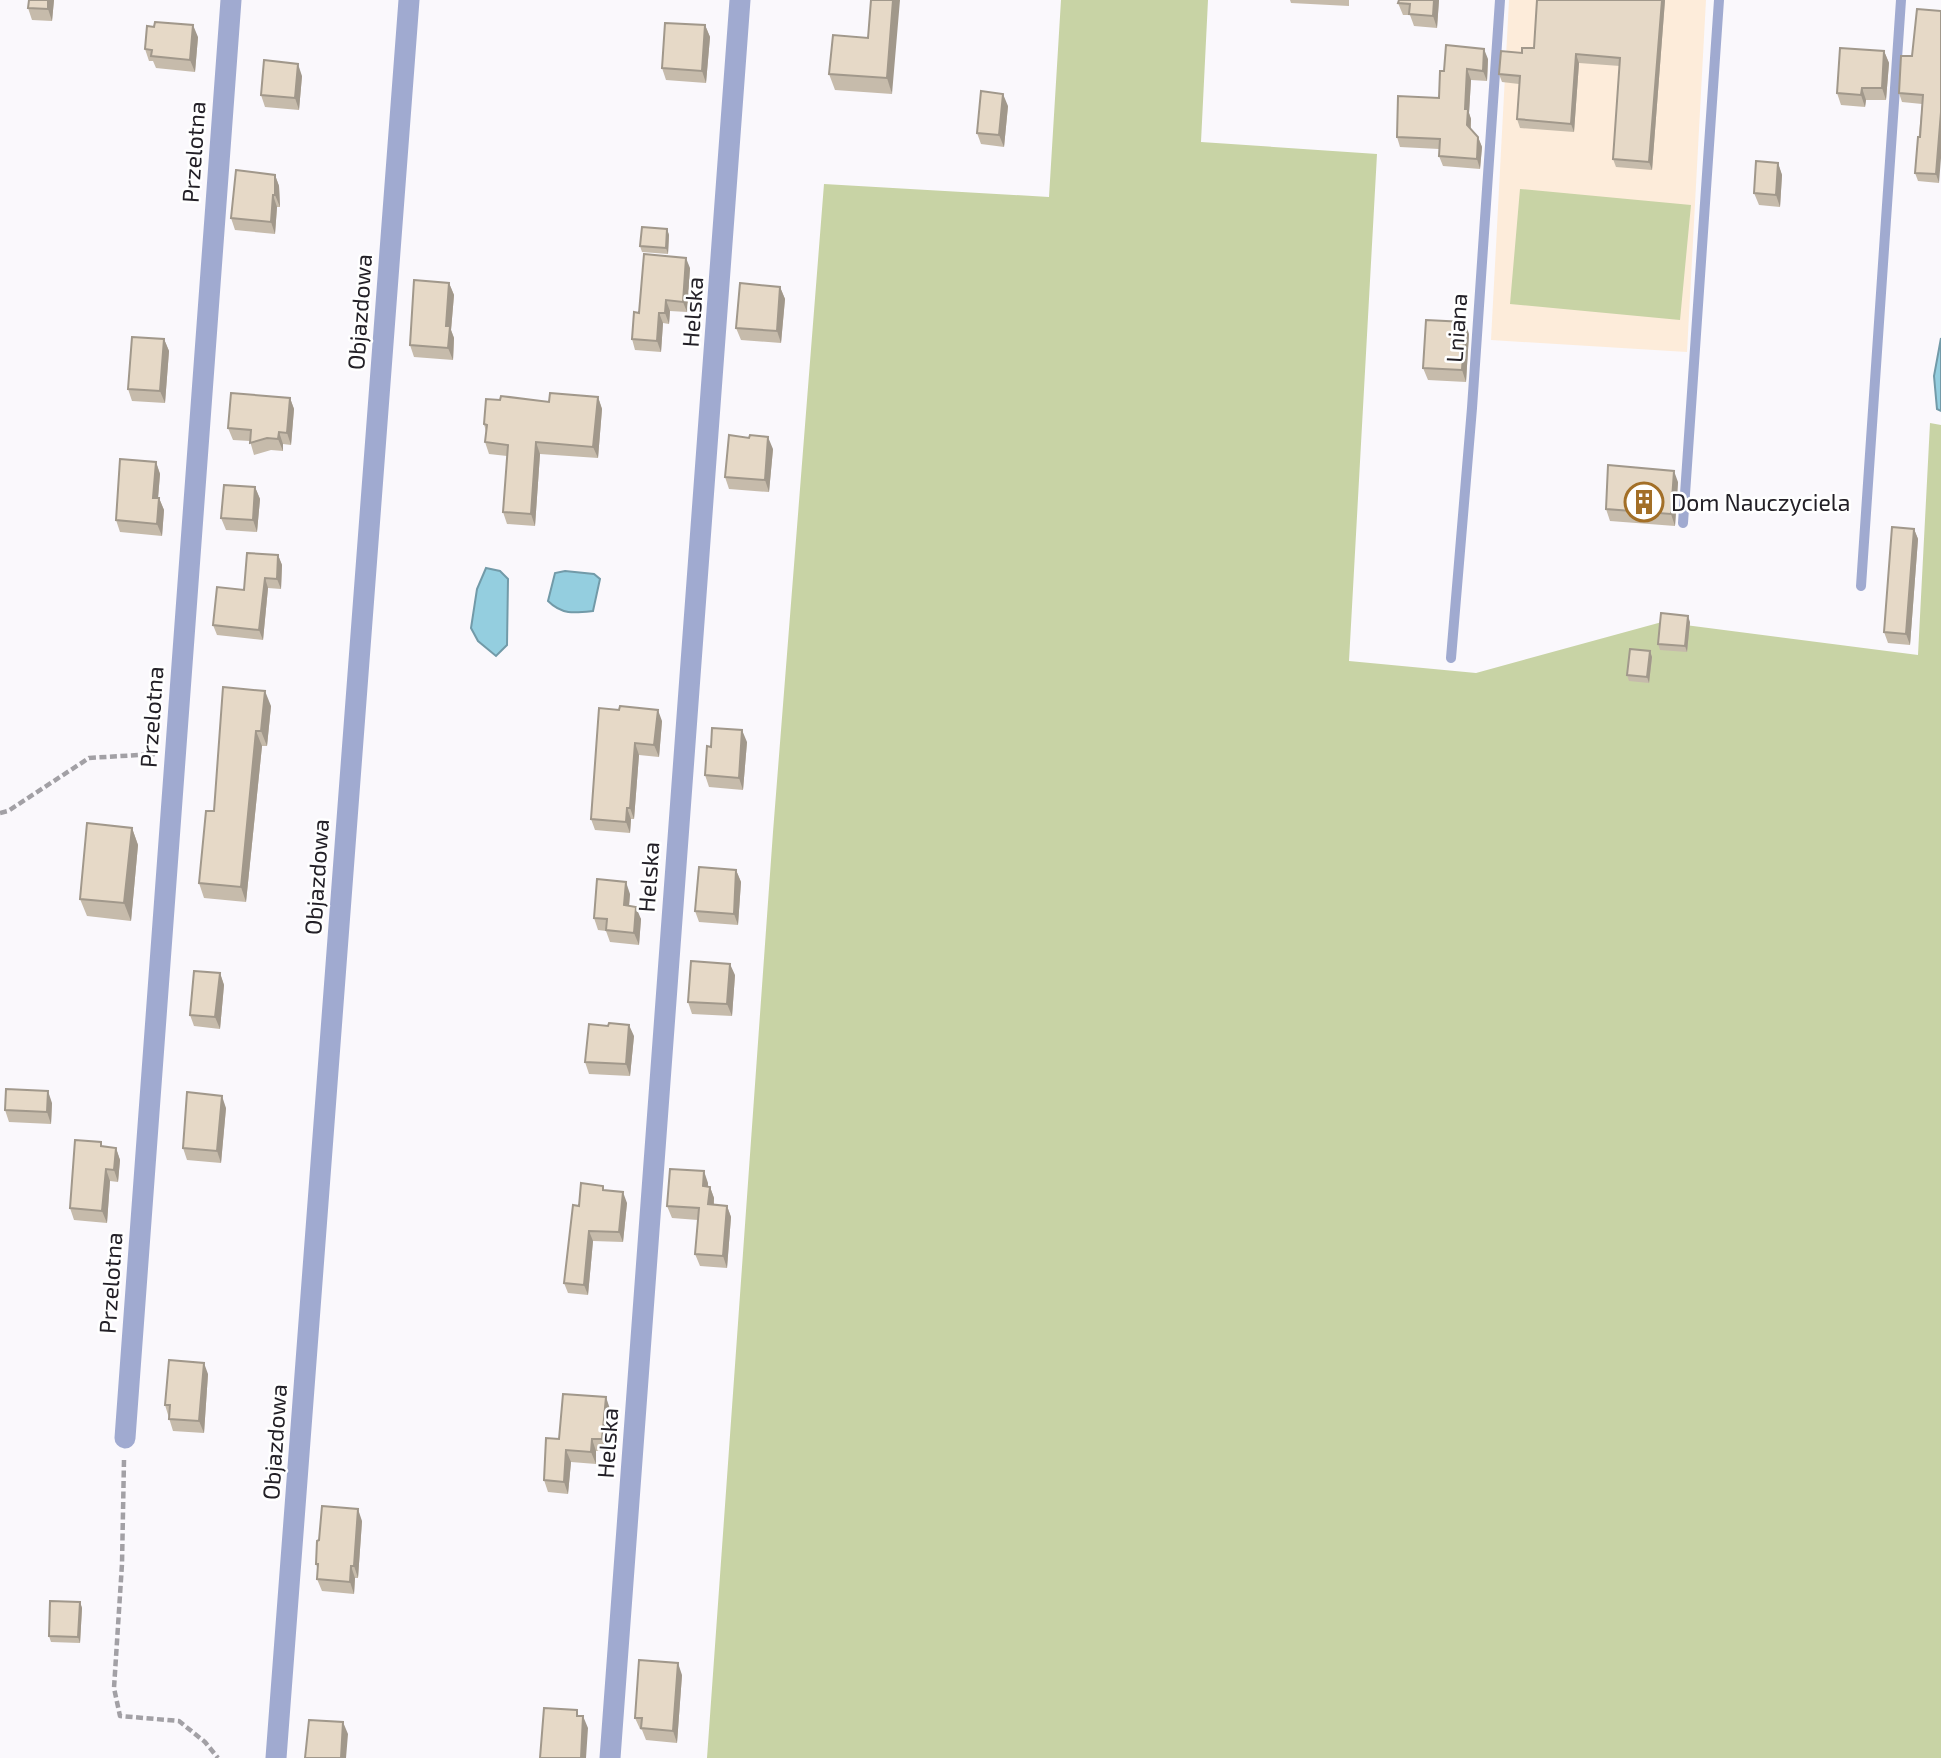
<svg xmlns="http://www.w3.org/2000/svg" width="1941" height="1758" font-family="'Exo 2',sans-serif">
<rect width="100%" height="100%" fill="#faf8fc"/>
<path fill="#fdecda" d="M1509 0H1706L1687 352 1491 340Z"/>
<path fill="#c8d3a5" d="M1061 0H1208L1201 142 1377 154 1349 661 1476 673 1662 622 1918 655 1930 423 1941 425V1758H707L773 832 824 184 1049 197Z
M1520 189 1691 205 1680 320 1510 304Z"/>
<path fill="#94cedf" stroke="#729aa8" stroke-width="2" d="M1941 338V411L1937 409 1934 376Z
M486 568 500 571 508 579 507 645 496 656 478 641 471 628 477 589Z
M565 571 594 574 600 579 593 611C575 613 562 615 548 601L555 573Z"/>
<g fill="none" stroke-linecap="round" stroke-linejoin="round">
<path stroke="#a2a0a5" stroke-width="4.5" stroke-dasharray="7 3.5" stroke-linecap="butt" d="M0 813 8 811 89 758 155 754
M124 1460 122 1564 114 1688 120 1716 179 1721 205 1742 218 1758"/>
<path stroke="#a0aad0" stroke-width="10" d="M1683 523 1719 0
M1861 586 1901 0
M1451 658 1472 408 1500 0"/>
<path stroke="#a0aad0" stroke-width="21" d="M125 1438 231 0
M276 1758 409 0
M610 1758 740 0"/>
</g>
<path fill="#c6bbab" d="M29 0H54L52 21 32 20 28 8Z
M871 0 892 94 835 90 829 74 868 38Z
M1290 0H1349V6L1291 3Z
M1439 0 1437 28 1414 26 1410 15H1403L1398 3Z
M1665 0 1652 170 1616 167 1613 159 1620 66 1579 63 1574 132 1520 128 1517 119 1519 84 1502 82 1499 74 1522 53Z
M1917 9 1939 183 1918 181 1915 173 1922 104 1902 102 1899 93 1912 56Z
M705 25 710 37 706 83 666 80 662 68Z
M198 37 195 72 156 68 153 61H149L145 49Z
M1884 51 1889 63 1886 100H1866L1865 107 1841 105 1837 93Z
M1488 59 1487 81 1471 80 1469 113 1471 119V129L1478 137 1482 147 1480 169 1443 166 1439 156V149L1400 147 1397 137 1439 98 1444 71Z
M302 76 299 110 265 107 261 95Z
M1008 106 1004 147 981 144 977 133Z
M1778 163 1782 175 1780 207 1759 205 1754 193Z
M275 175 279 186 280 207H277L275 234 235 230 231 218Z
M667 229 669 235 668 254 642 252 640 246Z
M690 268 687 312 670 311 669 324 663 323 661 352 635 350 632 339 639 313Z
M449 283 454 295 451 330 454 338 453 360 414 357 410 345Z
M780 287 785 299 781 343 741 340 736 328Z
M1469 334 1466 382 1428 380 1423 368Z
M164 339 169 351 165 403 132 401 128 389Z
M598 397 602 409 598 458 540 454 535 526 507 524 503 512 507 456 489 454 485 442 486 432 484 424 500 400 549 402Z
M290 398 294 409 291 445 283 444V451L271 450 254 455 250 441 233 440 228 428Z
M773 449 769 492 729 489 725 477Z
M156 462 160 474 158 498H159L164 510 162 536 120 532 116 520Z
M1678 482 1675 526 1610 521 1606 509Z
M255 487 260 499 257 532 226 530 221 518Z
M1914 529 1918 539 1910 645 1888 643 1884 632Z
M278 555 282 565 281 589 268 588 263 640 217 635 213 625 244 590Z
M1690 622 1687 652 1660 650 1658 644Z
M1650 651 1652 657 1649 683 1629 681 1627 675Z
M223 687 271 706 267 746H262L246 902 204 898 199 883 214 811Z
M599 708 662 721 659 757 639 755 634 819H631L630 833 595 830 591 819Z
M747 742 743 790 709 787 705 775 711 747Z
M132 828 138 845 131 921 87 916 80 899Z
M736 870 741 882 738 925 699 922 695 911Z
M630 894 629 906 641 919 639 945 610 942 606 931 598 930 594 918Z
M220 973 224 985 220 1029 194 1026 190 1015Z
M735 975 732 1016 692 1014 688 1002Z
M634 1036 630 1076 589 1074 585 1062Z
M52 1103 51 1124 9 1122 5 1110Z
M226 1108 221 1163 187 1160 183 1148Z
M103 1146 116 1148 120 1160 118 1182 110 1181 107 1223 74 1220 70 1208Z
M708 1183V1186L710 1187 714 1198V1205L727 1206 731 1217 727 1268 700 1266 695 1254 698 1220 672 1218 667 1206Z
M603 1186 604 1191 627 1203 623 1242 593 1241 588 1295 568 1293 564 1283 579 1206Z
M208 1374 204 1433 173 1431 165 1405Z
M610 1409 607 1451H596V1464L571 1462 568 1494 548 1492 544 1480 559 1439Z
M362 1521 358 1578H355L354 1594 322 1591 317 1579 318 1570 316 1564Z
M80 1602 82 1608 80 1643 51 1642 49 1636Z
M682 1675 677 1743 646 1740 642 1730 640 1729 635 1718Z"/>
<path fill="#a1988b" d="M48 0H54L52 21 48 9Z
M893 0H900L892 94 887 78Z
M1434 0H1439L1437 28 1433 16Z
M1662 0H1665L1652 170 1649 162Z
M193 25 198 37 195 72 190 60Z
M705 25 710 37 706 83 702 71Z
M1484 49 1488 59 1487 81 1483 71Z
M1884 51 1889 63 1886 100 1882 88Z
M1576 54 1579 63 1574 132 1571 124Z
M298 64 302 76 299 110 295 98Z
M1467 69 1471 80 1469 113 1471 119 1470 135 1467 125 1465 109Z
M1862 88 1866 100 1865 107 1861 95Z
M1003 94 1008 106 1004 147 999 135Z
M1941 112V158L1939 183 1936 174Z
M1478 137 1482 147 1480 169 1477 159Z
M1778 163 1782 175 1780 207 1776 195Z
M275 175 279 186 280 207 275 195Z
M273 195 277 207 275 234 271 222Z
M667 229 669 235 668 254 666 248Z
M686 258 690 268 687 312 683 302Z
M449 283 454 295 451 330 454 338 453 360 448 348 446 326Z
M780 287 785 299 781 343 777 331Z
M666 300 670 311 669 324 665 313Z
M659 313 663 323 661 352 657 341Z
M1465 322 1469 334 1466 382 1462 370Z
M164 339 169 351 165 403 160 391Z
M598 397 602 409 598 458 593 447Z
M290 398 294 409 291 445 287 433Z
M279 432 283 444V451L278 439Z
M768 437 773 449 769 492 765 480Z
M536 442 540 454 535 526 531 514Z
M156 462 160 474 157 510 153 498Z
M1674 471 1678 482 1675 526 1671 514Z
M255 487 260 499 257 532 253 520Z
M159 498 164 510 162 536 157 524Z
M1914 529 1918 539 1910 645 1906 634Z
M278 555 282 565 281 589 277 579Z
M265 578 268 588 263 640 259 630Z
M1688 616 1690 622 1687 652 1685 646Z
M1650 651 1652 657 1649 683 1647 677Z
M265 691 271 706 267 746 261 731Z
M658 710 662 721 659 757 654 745Z
M742 730 747 742 743 790 739 778Z
M256 731 262 746 246 902 241 887Z
M635 743 639 755 634 819 630 808Z
M627 808 631 819 630 833 626 822Z
M132 828 138 845 131 921 124 903Z
M736 870 741 882 738 925 734 914Z
M626 882 630 894 628 917 624 905Z
M636 907 641 919 639 945 634 933Z
M730 964 735 975 732 1016 727 1004Z
M220 973 224 985 220 1029 215 1017Z
M629 1025 634 1036 630 1076 626 1064Z
M48 1091 52 1103 51 1124 47 1112Z
M222 1096 226 1108 221 1163 217 1151Z
M116 1148 120 1160 118 1182 114 1170Z
M106 1169 110 1181 107 1223 102 1211Z
M704 1171 708 1183 707 1198 703 1186Z
M710 1187 714 1198 713 1216 708 1204Z
M623 1192 627 1203 623 1242 619 1232Z
M727 1206 731 1217 727 1268 723 1256Z
M589 1231 593 1241 588 1295 584 1285Z
M204 1363 208 1374 204 1433 199 1421Z
M606 1397 610 1409 607 1451 602 1439Z
M592 1439 596 1451V1464L591 1452Z
M566 1450 571 1462 568 1494 564 1482Z
M358 1509 362 1521 358 1578 354 1566Z
M351 1566 355 1578 354 1594 350 1582Z
M80 1602 82 1608 80 1643 78 1637Z
M678 1663 682 1675 677 1743 673 1731Z
M583 1716 588 1728 586 1758H581Z
M343 1722 348 1734 346 1758H341Z"/>
<path fill="#e6d9c7" stroke="#a1988b" stroke-width="2" d="M29 0H48V9L28 8Z
M871 0H893L887 78 829 74 833 35 868 38Z
M1399 0H1434L1433 16 1409 14 1410 4 1398 3Z
M1537 0H1662L1649 162 1613 159 1620 58 1576 54 1571 124 1517 119 1520 76 1499 74 1501 51 1522 53V48H1534Z
M1917 9 1941 11V112L1936 174 1915 173 1918 137H1920L1923 95 1899 93 1901 56H1912Z
M155 22 193 25 190 60 151 56 152 50 145 49 147 26 154 27Z
M665 23 705 25 702 71 662 68Z
M1446 45 1484 49 1483 71 1467 69 1465 109H1468L1467 125 1478 137 1477 159 1439 156 1440 139 1397 137 1398 96 1439 98 1440 71H1444Z
M1840 48 1884 51 1882 88H1862L1861 95 1837 93Z
M264 60 298 64 295 98 261 95Z
M981 91 1003 94 999 135 977 133Z
M1756 161 1778 163 1776 195 1754 193Z
M236 170 275 175V195H273L271 222 231 218Z
M642 227 667 229 666 248 640 246Z
M644 254 686 258 683 302 666 300 665 313H659L657 341 632 339 634 312 639 313Z
M414 280 449 283 446 326H450L448 348 410 345Z
M740 283 780 287 777 331 736 328Z
M1426 320 1465 322 1462 370 1423 368Z
M132 337 164 339 160 391 128 389Z
M231 393 290 398 287 433 279 432 278 439 267 438 250 443 251 430 228 428Z
M550 393 598 397 593 447 536 442 531 514 503 512 508 445 485 442 487 425 484 424 486 399 500 400 501 396 549 402Z
M729 435 749 438 750 435 768 437 765 480 725 477Z
M120 459 156 462 153 498H159L157 524 116 520Z
M1608 465 1674 471 1671 514 1606 509Z
M224 485 255 487 253 520 221 518Z
M1892 527 1914 529 1906 634 1884 632Z
M247 553 278 555 277 579 265 578 259 630 213 625 217 587 244 590Z
M1661 613 1688 616 1685 646 1658 644Z
M1630 649 1650 651 1647 677 1627 675Z
M223 687 265 691 261 731H256L241 887 199 883 206 811H214Z
M620 706 658 710 654 745 635 743 630 808H627L626 822 591 819 599 708 619 710Z
M712 728 742 730 739 778 705 775 707 746 711 747Z
M87 823 132 828 124 903 80 899Z
M699 867 736 870 734 914 695 911Z
M597 879 626 882 624 905 636 907 634 933 606 930 607 919 594 918Z
M691 961 730 964 727 1004 688 1002Z
M194 971 220 973 215 1017 190 1015Z
M609 1023 629 1025 626 1064 585 1062 589 1024 608 1026Z
M6 1089 48 1091 47 1112 5 1110Z
M187 1092 222 1096 217 1151 183 1148Z
M75 1140 101 1142V1146L116 1148 114 1170 106 1169 102 1211 70 1208Z
M670 1169 704 1171 703 1186 710 1187 708 1204 727 1206 723 1256 695 1254 699 1208 667 1206Z
M581 1183 603 1186V1190L623 1192 619 1232 589 1231 584 1285 564 1283 573 1205 579 1206Z
M169 1360 204 1363 199 1421 169 1419 170 1405H165Z
M563 1394 606 1397 602 1439H592L591 1452 566 1450 564 1482 544 1480 546 1438 559 1439Z
M322 1506 358 1509 354 1566H351L350 1582 317 1579 318 1564H316L317 1541 319 1540Z
M50 1601 80 1602 78 1637 49 1636Z
M639 1660 678 1663 673 1731 641 1728 642 1718H635Z
M544 1708 577 1710V1716H583L581 1758H540Z
M309 1720 343 1722 341 1758H305Z"/>
<defs>
<symbol id="building-ring" viewBox="-11 -11 22 22"><circle r="9.5" fill="#fff" stroke="#a36f27" stroke-width="1.5"/><path d="M-4-6H4V6H1V3H-1V6H-4ZM-2.5-4.3h1.7v1.8h-1.7ZM.8-4.3h1.7v1.8H.8ZM-2.5-1h1.7V.8h-1.7ZM.8-1h1.7V.8H.8Z" fill="#a36f27"/></symbol>
</defs>
<g fill-rule="evenodd">
<use href="#building-ring" x="1622" y="480" width="44" height="44"/>
</g>
<g text-anchor="middle" dominant-baseline="central" stroke-width="5" stroke-linejoin="round" paint-order="stroke">
<g font-size="23" fill="#232027" stroke="#fff">
<text transform="translate(193 152) rotate(-86)">Przelotna</text>
<text transform="translate(359 312) rotate(-86)">Objazdowa</text>
<text transform="translate(692 312) rotate(-86)">Helska</text>
<text transform="translate(1456 328) rotate(-86)">Lniana</text>
<text transform="translate(151 717) rotate(-86)">Przelotna</text>
<text transform="translate(316 877) rotate(-86)">Objazdowa</text>
<text transform="translate(648 877) rotate(-86)">Helska</text>
<text transform="translate(110 1283) rotate(-86)">Przelotna</text>
<text transform="translate(274 1442) rotate(-86)">Objazdowa</text>
<text transform="translate(607 1443) rotate(-86)">Helska</text>
</g>
<g font-size="23" fill="#232027" stroke="#fff" text-anchor="start">
<text x="1671" y="502">Dom Nauczyciela</text>
</g>
</g>
</svg>
